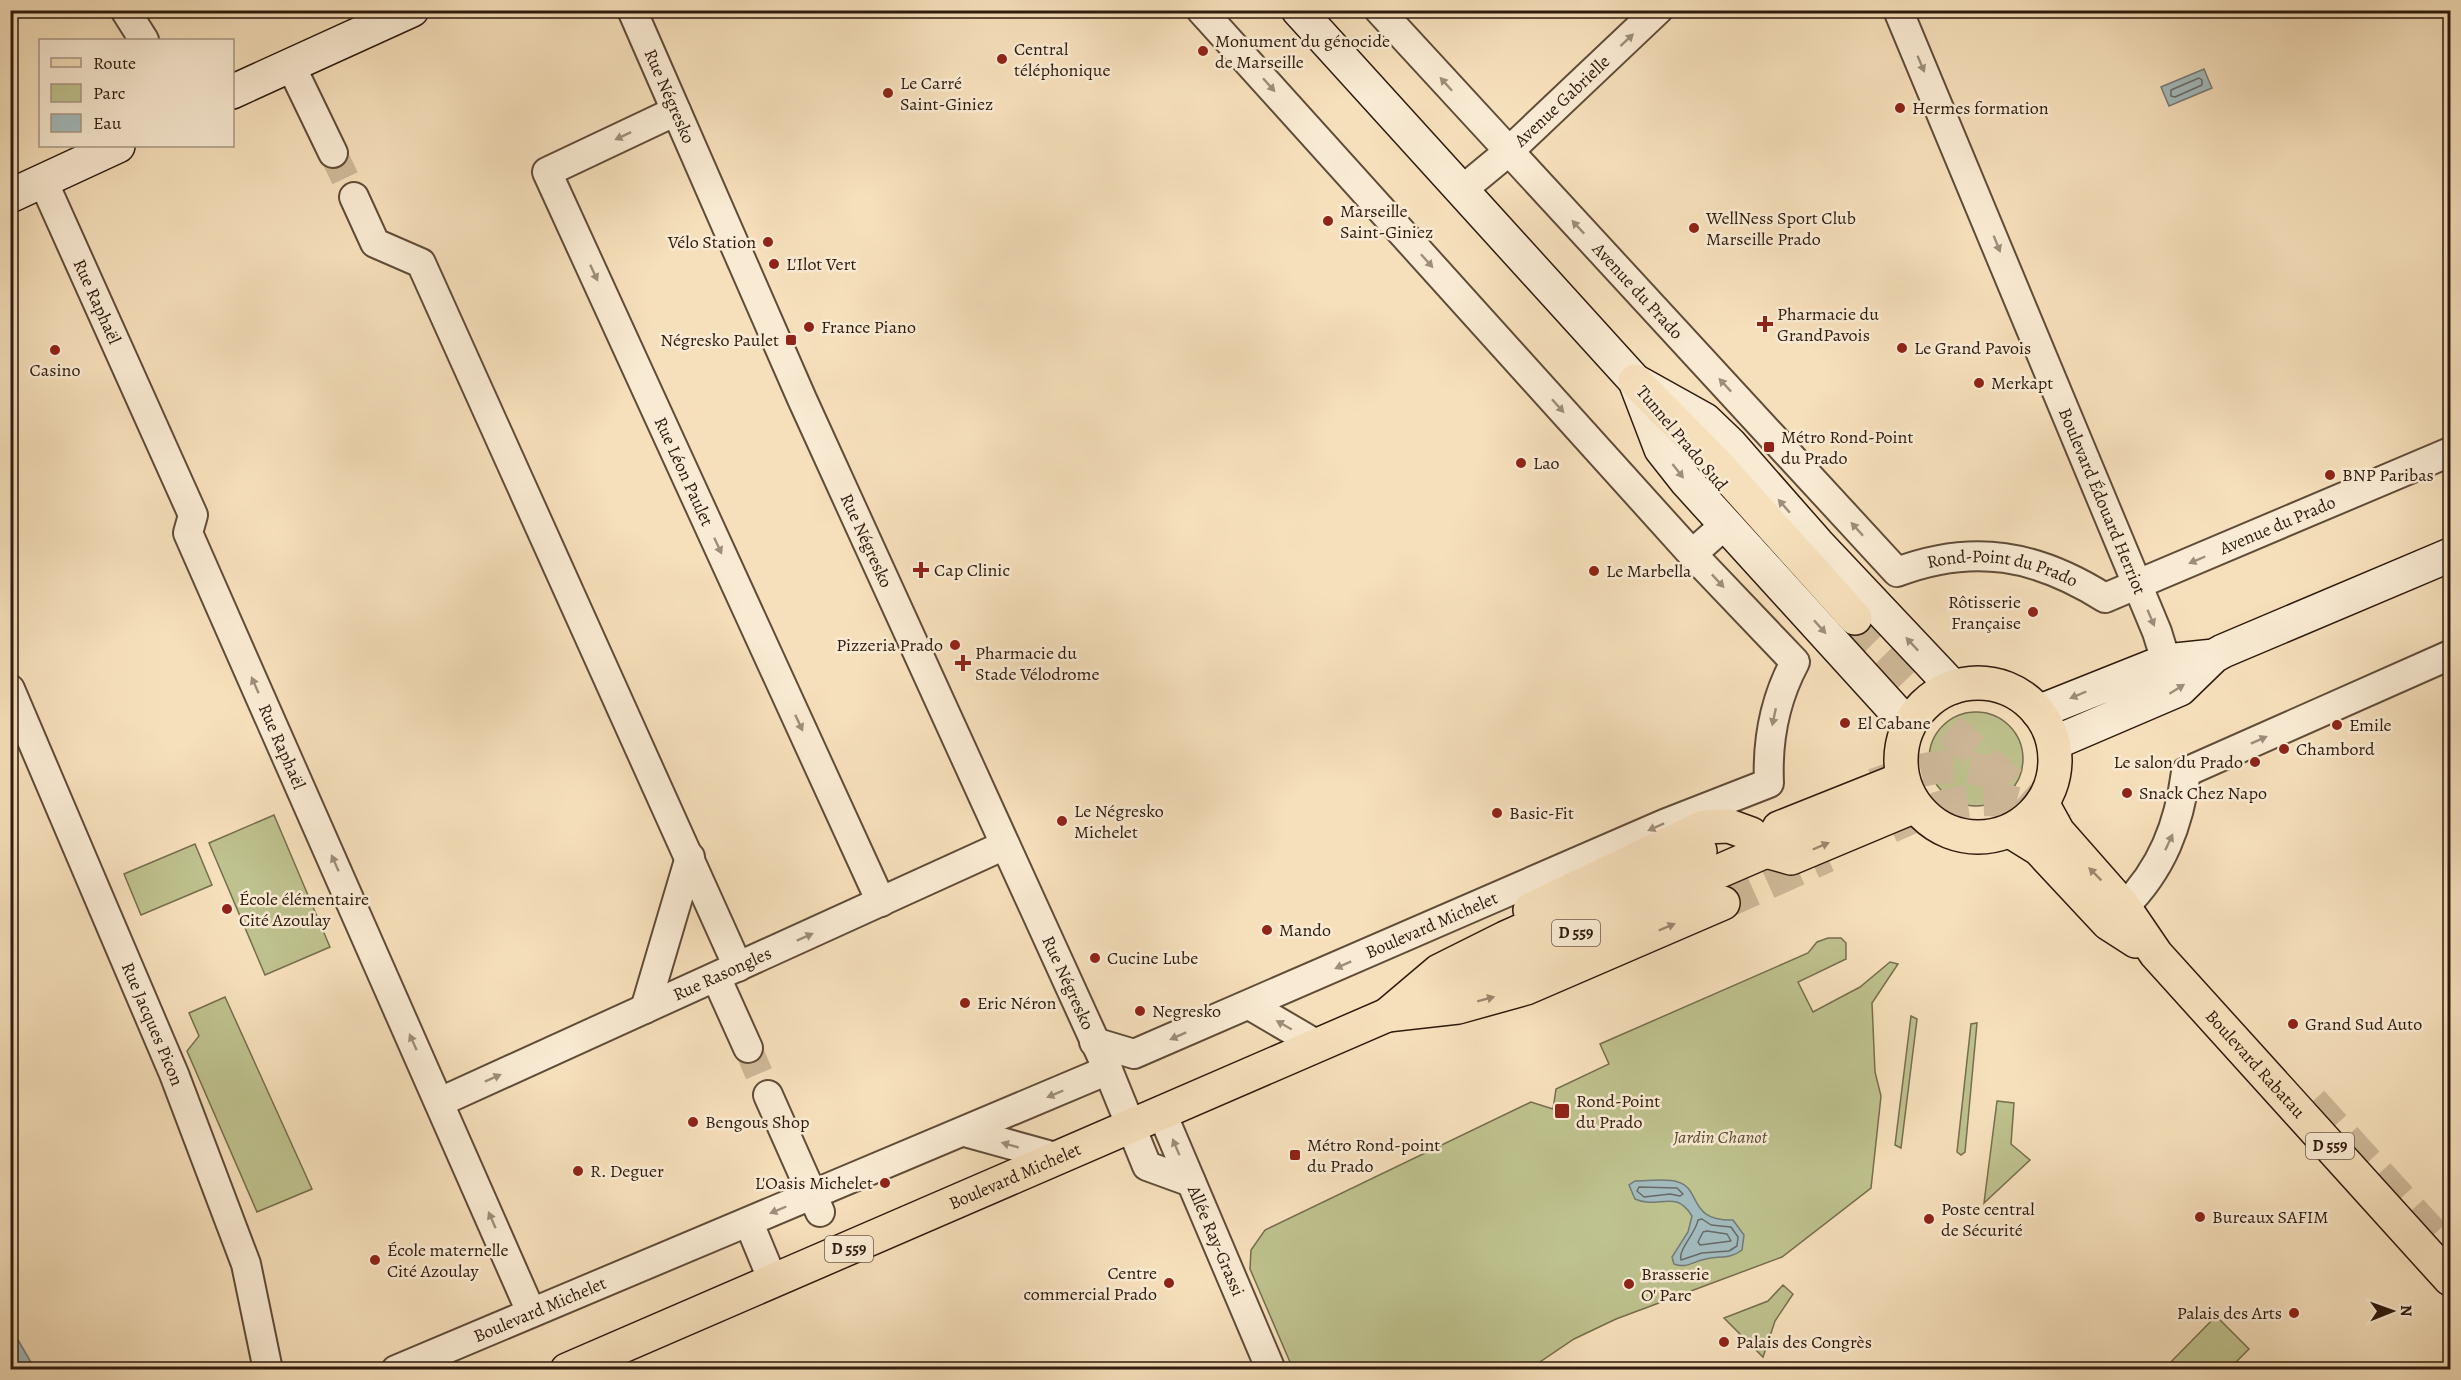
<svg xmlns="http://www.w3.org/2000/svg" width="2461" height="1380" font-family="Alegreya,serif">
<rect width="100%" height="100%" fill="#f6e0bb"/>
<filter id="stains"><feTurbulence type="fractalNoise" baseFrequency=".00333" numOctaves="4"/><feColorMatrix values="0 0 0 0 .2 0 0 0 0 .09 0 0 0 0 .02 0 0 0 .5 -.17"/></filter>
<radialGradient id="worn" r=".72"><stop offset=".6" stop-color="#630" stop-opacity="0"/><stop offset="1" stop-color="#630" stop-opacity=".3"/></radialGradient>
<path fill="#bec28e" stroke="#766e4e" stroke-width="1.5" d="M1929 759a47 47 0 1 1 94 0a47 47 0 1 1-94 0Z
M274 815 330 947 265 975 209 843Z
M195 844 212 885 141 915 124 874Z
M1828 938H1841L1846 943V959L1798 982 1813 1012 1860 987 1890 962 1898 964 1872 1003 1875 1072 1881 1096 1871 1188 1782 1257 1616 1319 1574 1339 1528 1370 1293 1369 1250 1269 1251 1250 1265 1230 1531 1102 1553 1109 1556 1089 1609 1064 1600 1044 1808 953 1817 942Z
M225 997 312 1189 257 1212 187 1051 199 1036 189 1013Z
M1911 1016 1917 1019 1901 1148 1895 1145Z
M1977 1023 1965 1152 1961 1155 1957 1152 1971 1024Z
M1997 1101 2014 1103 2011 1144 2030 1160 1984 1203Z
M1783 1285 1793 1294 1775 1321 1763 1357 1724 1318 1768 1301Z
M2216 1316 2249 1349 2229 1369H2164Z"/>
<path fill="#a2babc" stroke="#747a76" stroke-width="1.5" d="M2204 69 2212 88 2169 106 2161 87Z
M1635 1181C1647 1181 1667 1178 1678 1182 1702 1189 1687 1221 1733 1220L1744 1235 1742 1250C1731 1259 1719 1256 1706 1259 1693 1261 1687 1269 1674 1264L1672 1257 1688 1232 1692 1216C1675 1188 1658 1210 1635 1199L1629 1185Z
M11 1328 35 1369H11Z"/>
<g fill="none" stroke-linecap="round" stroke-linejoin="round">
<path stroke="#686a65" stroke-width="1.5" d="M2199 78 2202 80V85L2175 97 2171 96V90Z
M1639 1187 1677 1188 1683 1194 1680 1196 1670 1194 1644 1197 1637 1191Z
M1702 1219 1711 1225 1731 1227 1738 1237 1737 1246 1729 1251 1702 1253 1681 1260C1678 1249 1696 1233 1698 1220Z
M1707 1231 1727 1234 1731 1241 1700 1245 1698 1242 1703 1232Z"/>
<path stroke="#ceb898" stroke-width="28" stroke-dasharray="28 14" stroke-linecap="butt" d="M333 153 354 197
M748 1048 768 1095"/>
<path stroke="#ceb898" stroke-width="33" stroke-dasharray="33 16" stroke-linecap="butt" d="M1846 624 1949 728 2060 827
M1874 785C1922 767 1951 760 2001 775
M1890 827C1936 806 1990 786 2039 812
M1723 903 1827 856
M2312 1102 2450 1253"/>
<defs>
<g id="street">
<path d="M125 10 144 40"/>
<path id="s1" d="M632 10 802 399 1108 1070 1147 1166 1191 1182"/>
<path id="s2" d="M1379 10 1897 572C1974 543 2037 555 2105 598L2450 452"/>
<path id="s3" d="M1898 10 2157 632 2166 661"/>
<path d="M291 66 333 153"/>
<path id="s4" d="M676 111 547 172 881 902"/>
<path id="s5" d="M43 181 193 515 188 533 531 1312"/>
<path id="s6" d="M1462 190 1508 152 1658 10"/>
<path d="M354 197 375 243 421 263 738 967"/>
<path d="M1692 554 1727 523"/>
<path id="s7" d="M10 689 174 1074 246 1264 268 1370"/>
<path d="M2124 907C2162 869 2179 825 2186 772L2450 655"/>
<path d="M716 977 748 1048"/>
<path d="M1251 1006 1316 1044"/>
<path d="M645 1009 690 857"/>
<path id="s8" d="M1094 1042 1134 1054 1664 824 1769 783C1767 740 1774 701 1795 662L1692 554 1201 10"/>
<path d="M768 1095 820 1212"/>
<path id="s9" d="M440 1102 1005 845"/>
<path id="s10" d="M1161 1111 1271 1370"/>
<path d="M965 1132 1055 1157"/>
<path d="M749 1223 773 1281"/>
<path id="s11" d="M396 1370 1108 1070"/>
</g>
<path id="secondary" d="M1298 10 1635 381 1705 420 1730 444 1817 543 1953 687
M232 92 412 10
M10 196 118 146
M1635 381 1661 449 1687 482 1908 725
M2038 712 2166 661 2214 656
M2054 743 2180 689 2214 656 2223 651 2450 555"/>
<g id="primary">
<circle cx="1978" cy="760" r="77"/>
<path id="s12" d="M2042 803 2058 832 2124 907 2156 954 2450 1279"/>
<path d="M2010 831 2039 849 2108 923 2136 941"/>
<path d="M1530 910 1704 827 1729 826 1751 834 1766 851 1791 858 1915 806"/>
<path id="s13" d="M567 1370 1766 851 1779 828 1902 779"/>
</g>
<path id="highway" d="M1635 381 1714 461 1855 618
M1387 1015 1458 1007 1526 988 1723 903
M1387 1015 1439 971 1505 938 1700 851"/>
</defs>
<use href="#street" stroke="#604c39" stroke-width="32"/>
<use href="#secondary" stroke="#2e1a0e" stroke-width="36"/>
<use href="#primary" stroke="#2e1a0e" stroke-width="36"/>
<use href="#highway" stroke="#2e1a0e" stroke-width="36"/>
<use href="#street" stroke="#f9ebd3" stroke-width="28"/>
<use href="#secondary" stroke="#f9ebd3" stroke-width="33"/>
<use href="#primary" stroke="#f6e0bb" stroke-width="33"/>
<use href="#highway" stroke="#f6e0bb" stroke-width="33"/>
</g>
<defs><path id="oneway-solid" d="M-6-.8H1V-3.2L6.5 0L1 3.2V.8H-6Z" transform="scale(1.5)"/></defs>
<g fill="#9e8d7a">
<use href="#oneway-solid" transform="translate(1627 40) rotate(-43)"/>
<use href="#oneway-solid" transform="translate(1921 64) rotate(67)"/>
<use href="#oneway-solid" transform="translate(1446 84) rotate(-132)"/>
<use href="#oneway-solid" transform="translate(1269 85) rotate(48)"/>
<use href="#oneway-solid" transform="translate(623 136) rotate(155)"/>
<use href="#oneway-solid" transform="translate(1578 227) rotate(-133)"/>
<use href="#oneway-solid" transform="translate(1997 244) rotate(68)"/>
<use href="#oneway-solid" transform="translate(1427 261) rotate(48)"/>
<use href="#oneway-solid" transform="translate(594 273) rotate(65)"/>
<use href="#oneway-solid" transform="translate(1725 385) rotate(-133)"/>
<use href="#oneway-solid" transform="translate(1558 406) rotate(48)"/>
<use href="#oneway-solid" transform="translate(1678 471) rotate(52)"/>
<use href="#oneway-solid" transform="translate(1784 506) rotate(-131)"/>
<use href="#oneway-solid" transform="translate(1857 529) rotate(-132)"/>
<use href="#oneway-solid" transform="translate(718 546) rotate(65)"/>
<use href="#oneway-solid" transform="translate(2197 560) rotate(157)"/>
<use href="#oneway-solid" transform="translate(1718 581) rotate(47)"/>
<use href="#oneway-solid" transform="translate(2151 618) rotate(67)"/>
<use href="#oneway-solid" transform="translate(1820 627) rotate(48)"/>
<use href="#oneway-solid" transform="translate(1912 644) rotate(-133)"/>
<use href="#oneway-solid" transform="translate(255 685) rotate(-114)"/>
<use href="#oneway-solid" transform="translate(2177 689) rotate(-32)"/>
<use href="#oneway-solid" transform="translate(2078 695) rotate(157)"/>
<use href="#oneway-solid" transform="translate(1774 717) rotate(102)"/>
<use href="#oneway-solid" transform="translate(799 723) rotate(65)"/>
<use href="#oneway-solid" transform="translate(2259 740) rotate(-24)"/>
<use href="#oneway-solid" transform="translate(1656 827) rotate(156)"/>
<use href="#oneway-solid" transform="translate(2169 842) rotate(-65)"/>
<use href="#oneway-solid" transform="translate(335 863) rotate(-114)"/>
<use href="#oneway-solid" transform="translate(805 937) rotate(-24)"/>
<use href="#oneway-solid" transform="translate(1343 965) rotate(156)"/>
<use href="#oneway-solid" transform="translate(1284 1025) rotate(-150)"/>
<use href="#oneway-solid" transform="translate(1178 1036) rotate(156)"/>
<use href="#oneway-solid" transform="translate(413 1042) rotate(-114)"/>
<use href="#oneway-solid" transform="translate(493 1078) rotate(-24)"/>
<use href="#oneway-solid" transform="translate(1055 1094) rotate(157)"/>
<use href="#oneway-solid" transform="translate(1010 1145) rotate(-164)"/>
<use href="#oneway-solid" transform="translate(1176 1147) rotate(-113)"/>
<use href="#oneway-solid" transform="translate(778 1210) rotate(157)"/>
<use href="#oneway-solid" transform="translate(492 1220) rotate(-114)"/>
</g>
<g fill="#9c876d">
<use href="#oneway-solid" transform="translate(1821 846) rotate(-23)"/>
<use href="#oneway-solid" transform="translate(2095 874) rotate(-135)"/>
<use href="#oneway-solid" transform="translate(1667 927) rotate(-23)"/>
<use href="#oneway-solid" transform="translate(1486 999) rotate(-15)"/>
</g>
<g fill="#8f2418" stroke="#f9ebd3" stroke-width="2">
<circle cx="1203" cy="51" r="6"/>
<circle cx="1002" cy="59" r="6"/>
<circle cx="888" cy="93" r="6"/>
<circle cx="1900" cy="108" r="6"/>
<circle cx="1328" cy="221" r="6"/>
<circle cx="1694" cy="228" r="6"/>
<circle cx="768" cy="242" r="6"/>
<circle cx="774" cy="264" r="6"/>
<path d="M1762 315h6v6h6v6h-6v6h-6v-6h-6v-6h6z"/>
<circle cx="809" cy="327" r="6"/>
<rect x="785" y="334" width="12" height="12" rx="3"/>
<circle cx="1902" cy="348" r="6"/>
<circle cx="55" cy="350" r="6"/>
<circle cx="1979" cy="383" r="6"/>
<rect x="1763" y="441" width="12" height="12" rx="3"/>
<circle cx="1521" cy="463" r="6"/>
<circle cx="2330" cy="475" r="6"/>
<path d="M918 561h6v6h6v6h-6v6h-6v-6h-6v-6h6z"/>
<circle cx="1594" cy="571" r="6"/>
<circle cx="2033" cy="612" r="6"/>
<circle cx="955" cy="645" r="6"/>
<path d="M960 654h6v6h6v6h-6v6h-6v-6h-6v-6h6z"/>
<circle cx="1845" cy="723" r="6"/>
<circle cx="2337" cy="725" r="6"/>
<circle cx="2284" cy="749" r="6"/>
<circle cx="2255" cy="762" r="6"/>
<circle cx="2127" cy="793" r="6"/>
<circle cx="1497" cy="813" r="6"/>
<circle cx="1062" cy="821" r="6"/>
<circle cx="227" cy="909" r="6"/>
<circle cx="1267" cy="930" r="6"/>
<circle cx="1095" cy="958" r="6"/>
<circle cx="965" cy="1003" r="6"/>
<circle cx="1140" cy="1011" r="6"/>
<circle cx="2293" cy="1024" r="6"/>
<rect x="1554" y="1103" width="16" height="16" rx="3"/>
<circle cx="693" cy="1122" r="6"/>
<rect x="1289" y="1149" width="12" height="12" rx="3"/>
<circle cx="578" cy="1171" r="6"/>
<circle cx="885" cy="1183" r="6"/>
<circle cx="2200" cy="1217" r="6"/>
<circle cx="1929" cy="1219" r="6"/>
<circle cx="375" cy="1260" r="6"/>
<circle cx="1169" cy="1283" r="6"/>
<circle cx="1629" cy="1284" r="6"/>
<circle cx="2294" cy="1313" r="6"/>
<circle cx="1724" cy="1342" r="6"/>
</g>
<g text-anchor="middle" dominant-baseline="central" stroke-width="5" stroke-linejoin="round" paint-order="stroke">
<g fill="#f9ebd3" stroke="#6b5949" stroke-width="1.5">
<rect x="1552" y="920" width="48" height="26" rx="4.5"/>
<rect x="2306" y="1133" width="48" height="26" rx="4.5"/>
<rect x="825" y="1236" width="48" height="26" rx="4.5"/>
</g>
<g font-size="16" font-weight="bold" fill="#2e1a0e">
<text x="1576" y="933">D 559</text>
<text x="2330" y="1146">D 559</text>
<text x="849" y="1249">D 559</text>
</g>
<g font-size="18" fill="#2e1a0e" stroke="#f9ebd3" text-anchor="start">
<text x="1215" y="41">Monument du génocide<tspan x="1215" dy="21">de Marseille</tspan></text>
<text x="1014" y="49">Central<tspan x="1014" dy="21">téléphonique</tspan></text>
<text x="900" y="83">Le Carré<tspan x="900" dy="21">Saint-Giniez</tspan></text>
<text x="1912" y="108">Hermes formation</text>
<text x="1340" y="211">Marseille<tspan x="1340" dy="21">Saint-Giniez</tspan></text>
<text x="1706" y="218">WellNess Sport Club<tspan x="1706" dy="21">Marseille Prado</tspan></text>
<text x="756" y="242" text-anchor="end">Vélo Station</text>
<text x="786" y="264">L'Ilot Vert</text>
<text x="1777" y="314">Pharmacie du<tspan x="1777" dy="21">GrandPavois</tspan></text>
<text x="821" y="327">France Piano</text>
<text x="779" y="340" text-anchor="end">Négresko Paulet</text>
<text x="1914" y="348">Le Grand Pavois</text>
<text x="55" y="370" text-anchor="middle">Casino</text>
<text x="1991" y="383">Merkapt</text>
<text x="1781" y="437">Métro Rond-Point<tspan x="1781" dy="21">du Prado</tspan></text>
<text x="1533" y="463">Lao</text>
<text x="2342" y="475">BNP Paribas</text>
<text x="934" y="570">Cap Clinic</text>
<text x="1606" y="571">Le Marbella</text>
<text x="2021" y="602" text-anchor="end">Rôtisserie<tspan x="2021" dy="21">Française</tspan></text>
<text x="943" y="645" text-anchor="end">Pizzeria Prado</text>
<text x="975" y="653">Pharmacie du<tspan x="975" dy="21">Stade Vélodrome</tspan></text>
<text x="1857" y="723">El Cabane</text>
<text x="2349" y="725">Emile</text>
<text x="2296" y="749">Chambord</text>
<text x="2243" y="762" text-anchor="end">Le salon du Prado</text>
<text x="2139" y="793">Snack Chez Napo</text>
<text x="1074" y="811">Le Négresko<tspan x="1074" dy="21">Michelet</tspan></text>
<text x="1509" y="813">Basic-Fit</text>
<text x="239" y="899">École élémentaire<tspan x="239" dy="21">Cité Azoulay</tspan></text>
<text x="1279" y="930">Mando</text>
<text x="1107" y="958">Cucine Lube</text>
<text x="977" y="1003">Eric Néron</text>
<text x="1152" y="1011">Negresko</text>
<text x="2305" y="1024">Grand Sud Auto</text>
<text x="1576" y="1101">Rond-Point<tspan x="1576" dy="21">du Prado</tspan></text>
<text x="705" y="1122">Bengous Shop</text>
<text x="1307" y="1145">Métro Rond-point<tspan x="1307" dy="21">du Prado</tspan></text>
<text x="590" y="1171">R. Deguer</text>
<text x="873" y="1183" text-anchor="end">L'Oasis Michelet</text>
<text x="1941" y="1209">Poste central<tspan x="1941" dy="21">de Sécurité</tspan></text>
<text x="2212" y="1217">Bureaux SAFIM</text>
<text x="387" y="1250">École maternelle<tspan x="387" dy="21">Cité Azoulay</tspan></text>
<text x="1157" y="1273" text-anchor="end">Centre<tspan x="1157" dy="21">commercial Prado</tspan></text>
<text x="1641" y="1274">Brasserie<tspan x="1641" dy="21">O' Parc</tspan></text>
<text x="2282" y="1313" text-anchor="end">Palais des Arts</text>
<text x="1736" y="1342">Palais des Congrès</text>
</g>
<g font-size="18" fill="#2e1a0e" stroke="#f9ebd3">
<text stroke="none"><textPath href="#s1" startOffset="94">Rue Négresko</textPath></text>
<text stroke="none"><textPath href="#s6" startOffset="134">Avenue Gabrielle</textPath></text>
<text stroke="none"><textPath href="#s2" startOffset="382">Avenue du Prado</textPath></text>
<text stroke="none"><textPath href="#s5" startOffset="132">Rue Raphaël</textPath></text>
<text transform="translate(1682 438) rotate(50)">Tunnel Prado Sud</text>
<text stroke="none"><textPath href="#s4" startOffset="472">Rue Léon Paulet</textPath></text>
<text stroke="none"><textPath href="#s3" startOffset="532">Boulevard Édouard Herriot</textPath></text>
<text stroke="none"><textPath href="#s2" startOffset="1170">Avenue du Prado</textPath></text>
<text stroke="none"><textPath href="#s1" startOffset="580">Rue Négresko</textPath></text>
<text stroke="none"><textPath href="#s2" startOffset="873">Rond-Point du Prado</textPath></text>
<text stroke="none"><textPath href="#s5" startOffset="618">Rue Raphaël</textPath></text>
<text stroke="none"><textPath href="#s8" startOffset="366">Boulevard Michelet</textPath></text>
<text stroke="none"><textPath href="#s9" startOffset="310">Rue Rasongles</textPath></text>
<text stroke="none"><textPath href="#s1" startOffset="1066">Rue Négresko</textPath></text>
<text stroke="none"><textPath href="#s7" startOffset="364">Rue Jacques Picon</textPath></text>
<text stroke="none"><textPath href="#s12" startOffset="338">Boulevard Rabatau</textPath></text>
<text stroke="none"><textPath href="#s13" startOffset="488">Boulevard Michelet</textPath></text>
<text stroke="none"><textPath href="#s10" startOffset="141">Allée Ray-Grassi</textPath></text>
<text stroke="none"><textPath href="#s11" startOffset="156">Boulevard Michelet</textPath></text>
</g>
<g font-size="18" font-style="italic" fill="#594c34" stroke="#f9ebd3">
<text x="1720" y="1137">Jardin Chanot</text>
</g>
</g>
<rect width="2461" height="1380" fill="none" stroke="#f6e0bb" stroke-width="36"/>
<rect x="12" y="12" width="2437" height="1356" fill="none" stroke="#2e1a0e" stroke-width="3"/>
<rect x="18" y="18" width="2425" height="1344" fill="none" stroke="#2e1a0e" stroke-width="1.5"/>
<rect x="39" y="39" width="195" height="108" fill="#f9ebd3" stroke="#a89784" stroke-width="1.5"/>
<rect x="51" y="58" width="30" height="9" fill="#f6e0bb" stroke="#a89784" stroke-width="1.5"/>
<text x="93" y="69" font-size="18" fill="#2e1a0e">Route</text>
<rect x="51" y="84" width="30" height="18" fill="#bec28e" stroke="#a89784" stroke-width="1.5"/>
<text x="93" y="99" font-size="18" fill="#2e1a0e">Parc</text>
<rect x="51" y="114" width="30" height="18" fill="#a2babc" stroke="#a89784" stroke-width="1.5"/>
<text x="93" y="129" font-size="18" fill="#2e1a0e">Eau</text>
<g transform="translate(2392 1311) rotate(89)" stroke="#f9ebd3" stroke-width="4.5" paint-order="stroke">
<path d="M0-4.5L10 22L0 15L-10 22Z" fill="#2e1a0e"/>
<text y="-9" font-size="16" font-weight="bold" text-anchor="middle" fill="#2e1a0e">N</text>
</g>
<rect width="100%" height="100%" filter="url(#stains)"/>
<rect width="100%" height="100%" fill="url(#worn)"/>
</svg>
